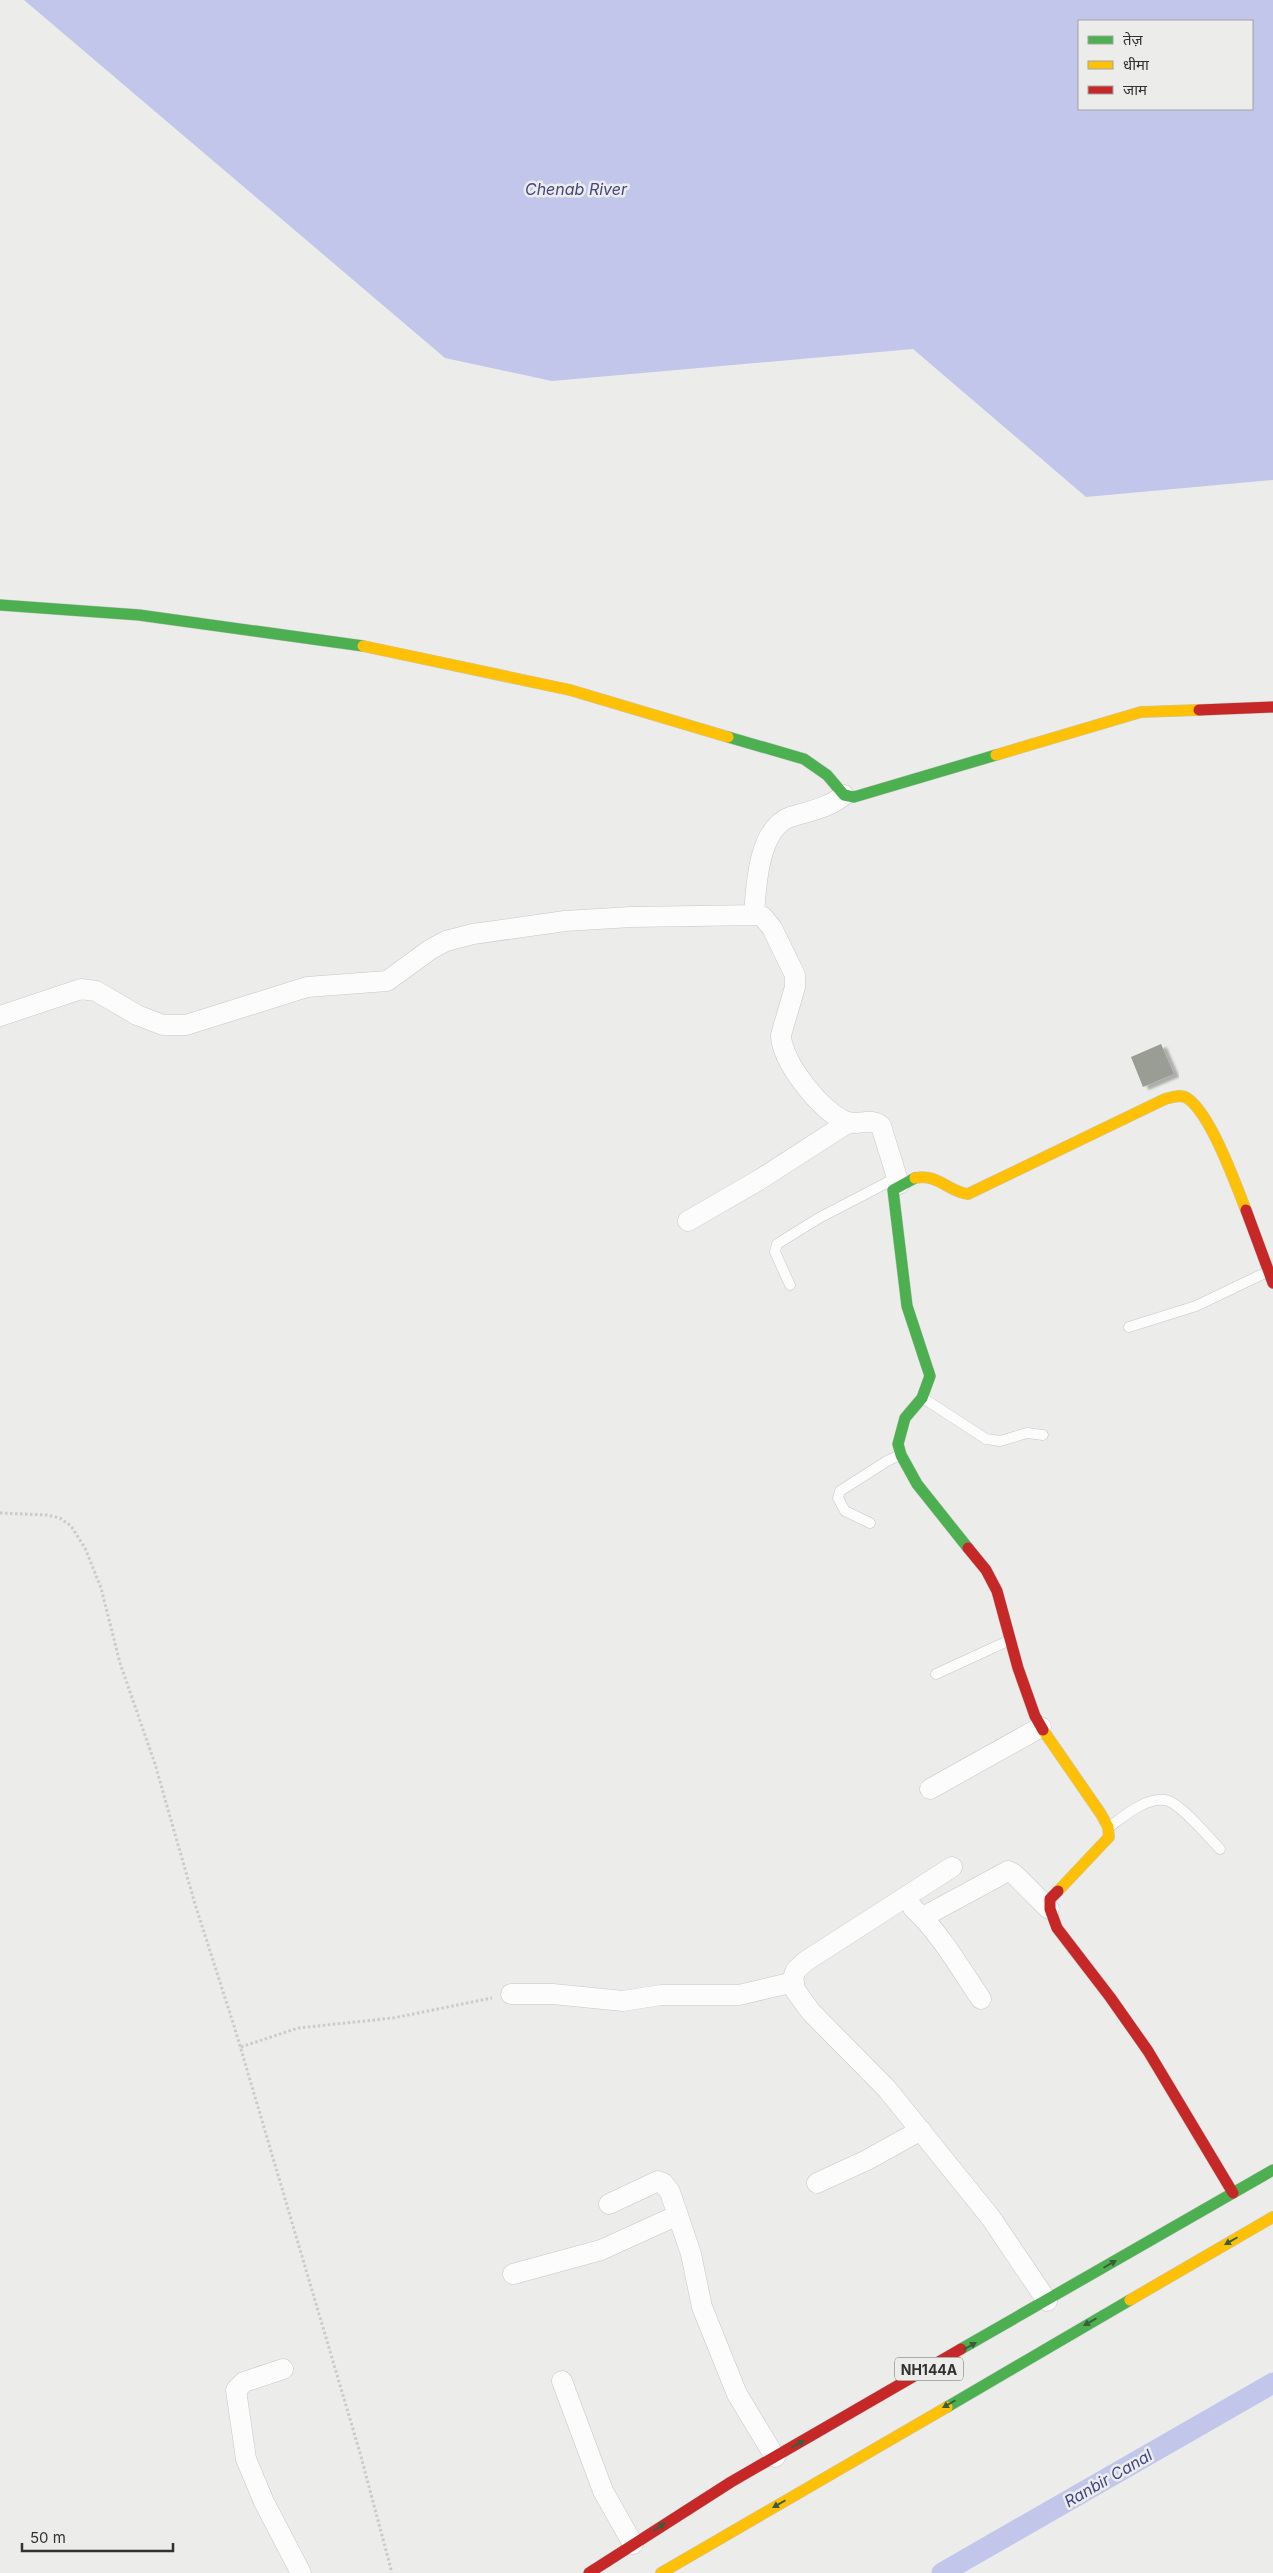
<svg xmlns="http://www.w3.org/2000/svg" width="1273" height="2573" font-family="Inter,'Noto Sans Devanagari',sans-serif">
<defs>
<filter id="shadow"><feDropShadow dx="5.5" dy="3" stdDeviation="1" flood-color="#0004"/></filter>
</defs>
<rect width="100%" height="100%" fill="#ececeb"/>
<path fill="#c2c6ea" fill-rule="evenodd" d="M24 0H1273V480L1086 497 913 349 552 381 445 358ZM1079 21H1252V109H1079Z"/>
<g fill="none" stroke-linecap="round" stroke-linejoin="round">
<path stroke="#c2c6ea" stroke-width="21" d="M942 2573 1273 2383"/>
</g>
<path fill="#999d93" filter="url(#shadow)" d="M1161 1044 1174 1074 1143 1087 1131 1057Z"/>
<g fill="none" stroke-linecap="round" stroke-linejoin="round">
<defs>
<path id="lane" d="M790 1285 775 1252 777 1244 819 1218 892 1180
M1129 1327 1196 1306 1267 1272
M923 1398 986 1439 1000 1441 1027 1433 1043 1435
M870 1523 845 1511 838 1498 840 1491 887 1461 900 1455
M936 1674 1010 1640
M1109 1827C1123 1817 1146 1797 1165 1800 1180 1802 1209 1838 1220 1849"/>
<path id="street" d="M754 915C756 887 758 829 790 817 809 811 829 808 844 795
M0 1016 81 989 96 991 137 1015 163 1025H186L307 987 387 981 431 949 446 941 473 934 565 921 631 917 759 915 763 917 772 928 795 975V987L781 1035C781 1061 822 1113 847 1122 859 1126 871 1117 881 1126L899 1184
M688 1221 759 1180 849 1122
M930 1789 1041 1727
M952 1867 806 1961 796 1970 793 1978 795 1990 811 2012 887 2089 991 2218 1047 2301
M913 1908C940 1933 960 1968 981 1999
M923 1917 1008 1871 1014 1874 1049 1909
M511 1994H553L623 2001 661 1995H739L794 1982
M817 2183 867 2160 921 2130
M609 2204 658 2181 663 2183 670 2192 691 2254 702 2307 737 2394 775 2457
M513 2274 601 2250 678 2215
M283 2369 244 2382 236 2390 246 2459 264 2502 301 2573
M562 2381 603 2491 633 2544"/>
<path id="fast" d="M0 605 139 615 363 646
M728 737 804 759 827 775 844 795 854 797 996 755
M915 1178 893 1190 907 1306 930 1376 922 1398 905 1418 898 1444 901 1455 917 1484 968 1548
M961 2349 1273 2170
M947 2407 1130 2300"/>
<path id="slow" d="M363 646 570 690 728 737
M996 755 1141 712 1199 710
M915 1178C938 1173 948 1192 968 1194L1165 1099C1172 1097 1181 1094 1187 1098 1211 1114 1235 1183 1246 1210
M1043 1730 1101 1814 1108 1827 1109 1837 1058 1891
M1130 2300 1273 2217
M661 2573 947 2407"/>
<path id="jam" d="M1199 710 1273 707
M1246 1210 1273 1283
M968 1548 986 1570 997 1591 1018 1668 1035 1716 1043 1730
M1058 1891 1050 1899V1909L1057 1928 1110 1997 1148 2051 1233 2193
M589 2573 731 2482 961 2349"/>
</defs>
<use href="#lane" stroke="#c7c7c6" stroke-width="11"/>
<use href="#street" stroke="#c7c7c6" stroke-width="21"/>
<use href="#fast" stroke="#c7c7c6" stroke-width="12"/>
<use href="#slow" stroke="#c7c7c6" stroke-width="12"/>
<use href="#jam" stroke="#c7c7c6" stroke-width="12"/>
<path stroke="#cbcbcb" stroke-width="3" stroke-dasharray="2.5 2.5" stroke-linecap="butt" d="M0 1513 47 1515 60 1518 71 1526 85 1548 101 1588 120 1663 155 1764 195 1904 235 2029 360 2453 392 2573
M241 2047 298 2028 393 2018 492 1998"/>
<use href="#lane" stroke="#fcfcfc" stroke-width="10"/>
<use href="#street" stroke="#fcfcfc" stroke-width="20"/>
<use href="#fast" stroke="#4caf50" stroke-width="11"/>
<use href="#slow" stroke="#ffc107" stroke-width="11"/>
<use href="#jam" stroke="#c62828" stroke-width="11"/>
</g>
<defs><path id="oneway-solid" d="M-6-.8H1V-3.2L6.5 0L1 3.2V.8H-6Z" transform="scale(1.25)"/></defs>
<g fill="#3a5e3b">
<use href="#oneway-solid" transform="translate(1231 2241) rotate(150)"/>
<use href="#oneway-solid" transform="translate(1110 2264) rotate(-30)"/>
<use href="#oneway-solid" transform="translate(1090 2322) rotate(150)"/>
<use href="#oneway-solid" transform="translate(970 2346) rotate(-30)"/>
<use href="#oneway-solid" transform="translate(949 2404) rotate(150)"/>
<use href="#oneway-solid" transform="translate(798 2444) rotate(-30)"/>
<use href="#oneway-solid" transform="translate(779 2504) rotate(150)"/>
<use href="#oneway-solid" transform="translate(659 2527) rotate(-33)"/>
</g>
<g text-anchor="middle" dominant-baseline="central" stroke-width="5" stroke-linejoin="round" paint-order="stroke">
<rect fill="#ecedea" stroke="#696a68" stroke-width="1" x="895" y="2357.5" width="68" height="23" rx="4"/>
<g font-size="14" font-weight="bold" fill="#313230">
<text x="929" y="2369">NH144A</text>
</g>
<g font-size="16" font-style="italic" fill="#454585" stroke="#ecedea">
<text x="576" y="189">Chenab River</text>
<text transform="translate(1108 2478) rotate(-30)">Ranbir Canal</text>
</g>
</g>
<rect x="1078" y="20" width="175" height="90" fill="#ecedea" stroke="#a1a2a0"/>
<rect x="1088" y="36" width="25" height="8" fill="#4caf50" stroke="#a1a2a0"/>
<text x="1123" y="45" font-size="15" fill="#313230">तेज़</text>
<rect x="1088" y="61" width="25" height="8" fill="#ffc107" stroke="#a1a2a0"/>
<text x="1123" y="70" font-size="15" fill="#313230">धीमा</text>
<rect x="1088" y="86" width="25" height="8" fill="#c62828" stroke="#a1a2a0"/>
<text x="1123" y="95" font-size="15" fill="#313230">जाम</text>
<path d="M22 2543v8h151v-8" fill="none" stroke="#313230" stroke-width="2.5"/>
<text x="30" y="2543" font-size="15" fill="#313230" stroke="#ecedea" stroke-width="4" paint-order="stroke">50 m</text>
</svg>
